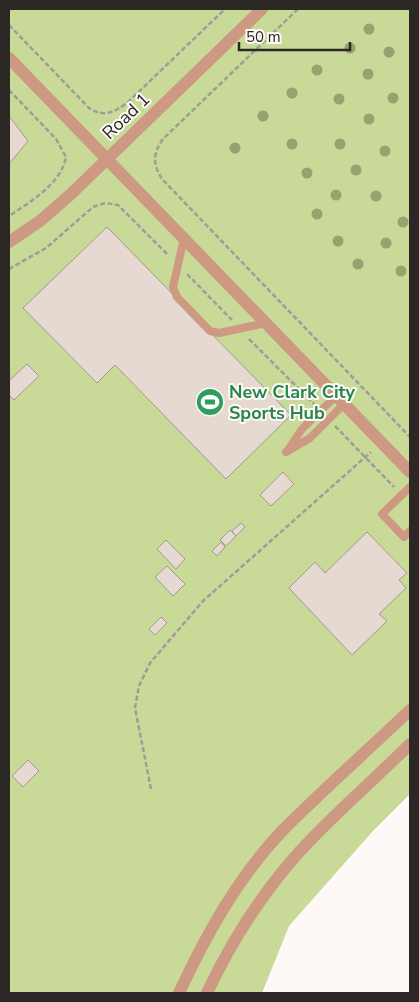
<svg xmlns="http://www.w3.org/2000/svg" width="419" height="1002" font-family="'Nunito Sans',sans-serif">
<rect width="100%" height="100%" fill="#fef9f6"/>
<path fill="#c9d998" d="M9 9H410V794L372 832 289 926 262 993H9Z"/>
<path fill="#e5d9d1" stroke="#a49891" d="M9 116 28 141 9 164Z
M107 227 291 415 226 479 115 365 97 383 23 308Z
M27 364 39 376 14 400 9 395V381Z
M283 472 294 484 271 506 260 495Z
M241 523 245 527 236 536 232 531Z
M230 530 236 536 226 546 220 540Z
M367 532 407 573 399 580 406 588 379 614 387 621 352 655 289 588 315 562 325 573Z
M166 540 185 559 176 569 157 549Z
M221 542 225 547 217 556 212 551Z
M167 566 185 584 173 596 155 577Z
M161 617 167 623 155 635 149 629Z
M28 760 39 771 23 787 12 776Z"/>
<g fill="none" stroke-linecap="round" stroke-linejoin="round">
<path stroke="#a19c99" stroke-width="2.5" stroke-dasharray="5 2.5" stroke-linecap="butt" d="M298 9 163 139C152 155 153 164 162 179L410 437
M9 25 89 108C104 118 114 112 127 103L225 9
M9 90 56 139 66 157C61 184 30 202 9 216
M9 269 46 248 93 207 105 203 118 205 169 256
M187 274 232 320
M249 339 314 404
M335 426 394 487
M151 789 135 708 139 686 150 663 203 601 371 452"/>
<path stroke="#ce9982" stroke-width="8" d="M184 238 173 287 177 297 210 331 219 333 266 323
M288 450 302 429 336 396
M286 452 310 438 344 404
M410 487 382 514 404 537 410 531"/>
<path stroke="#ce9982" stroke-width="12" d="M9 58 410 472
M9 242 40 221 71 194 262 9"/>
<path stroke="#ce9982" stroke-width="12" d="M179 993C206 935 238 877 283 830 324 789 368 750 410 710
M207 993C231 942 262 893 301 850 335 813 374 780 410 744"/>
</g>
<g fill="#9ba06f">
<circle cx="369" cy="29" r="5.5"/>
<circle cx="350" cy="48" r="5.5"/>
<circle cx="389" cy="52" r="5.5"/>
<circle cx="317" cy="70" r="5.5"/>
<circle cx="368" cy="74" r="5.5"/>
<circle cx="292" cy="93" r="5.5"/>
<circle cx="393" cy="98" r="5.5"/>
<circle cx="339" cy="99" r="5.5"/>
<circle cx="263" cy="116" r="5.5"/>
<circle cx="369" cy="119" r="5.5"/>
<circle cx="292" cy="144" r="5.5"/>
<circle cx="340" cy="144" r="5.5"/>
<circle cx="235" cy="148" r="5.5"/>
<circle cx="385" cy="151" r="5.5"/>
<circle cx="356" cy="170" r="5.5"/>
<circle cx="307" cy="173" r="5.5"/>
<circle cx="336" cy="195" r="5.5"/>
<circle cx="376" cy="196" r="5.5"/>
<circle cx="317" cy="214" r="5.5"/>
<circle cx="403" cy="222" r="5.5"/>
<circle cx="338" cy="241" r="5.5"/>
<circle cx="386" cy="243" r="5.5"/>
<circle cx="358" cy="264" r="5.5"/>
<circle cx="401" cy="271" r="5.5"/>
</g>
<defs>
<symbol id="stadium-disc" viewBox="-11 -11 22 22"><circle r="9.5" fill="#2e9e5b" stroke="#fef9f6"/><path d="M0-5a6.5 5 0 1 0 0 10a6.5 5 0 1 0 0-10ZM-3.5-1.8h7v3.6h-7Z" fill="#fff"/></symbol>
</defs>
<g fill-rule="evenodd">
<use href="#stadium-disc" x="194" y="386" width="32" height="32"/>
</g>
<g text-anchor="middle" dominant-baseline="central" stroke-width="4" stroke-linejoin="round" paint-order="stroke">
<g font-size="18" fill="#2b2724" stroke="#fef9f6">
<text transform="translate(126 116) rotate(-44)">Road 1</text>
</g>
<g font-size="18" font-weight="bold" fill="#27864d" stroke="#fef9f6" text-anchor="start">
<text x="229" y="392">New Clark City<tspan x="229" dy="21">Sports Hub</tspan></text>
</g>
</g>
<rect width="419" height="1002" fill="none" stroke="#2b2724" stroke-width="20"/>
<path d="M239 42v8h111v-8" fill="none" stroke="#2b2724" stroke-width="2.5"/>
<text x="246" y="42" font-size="15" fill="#2b2724" stroke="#fef9f6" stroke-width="4" paint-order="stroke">50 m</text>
</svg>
